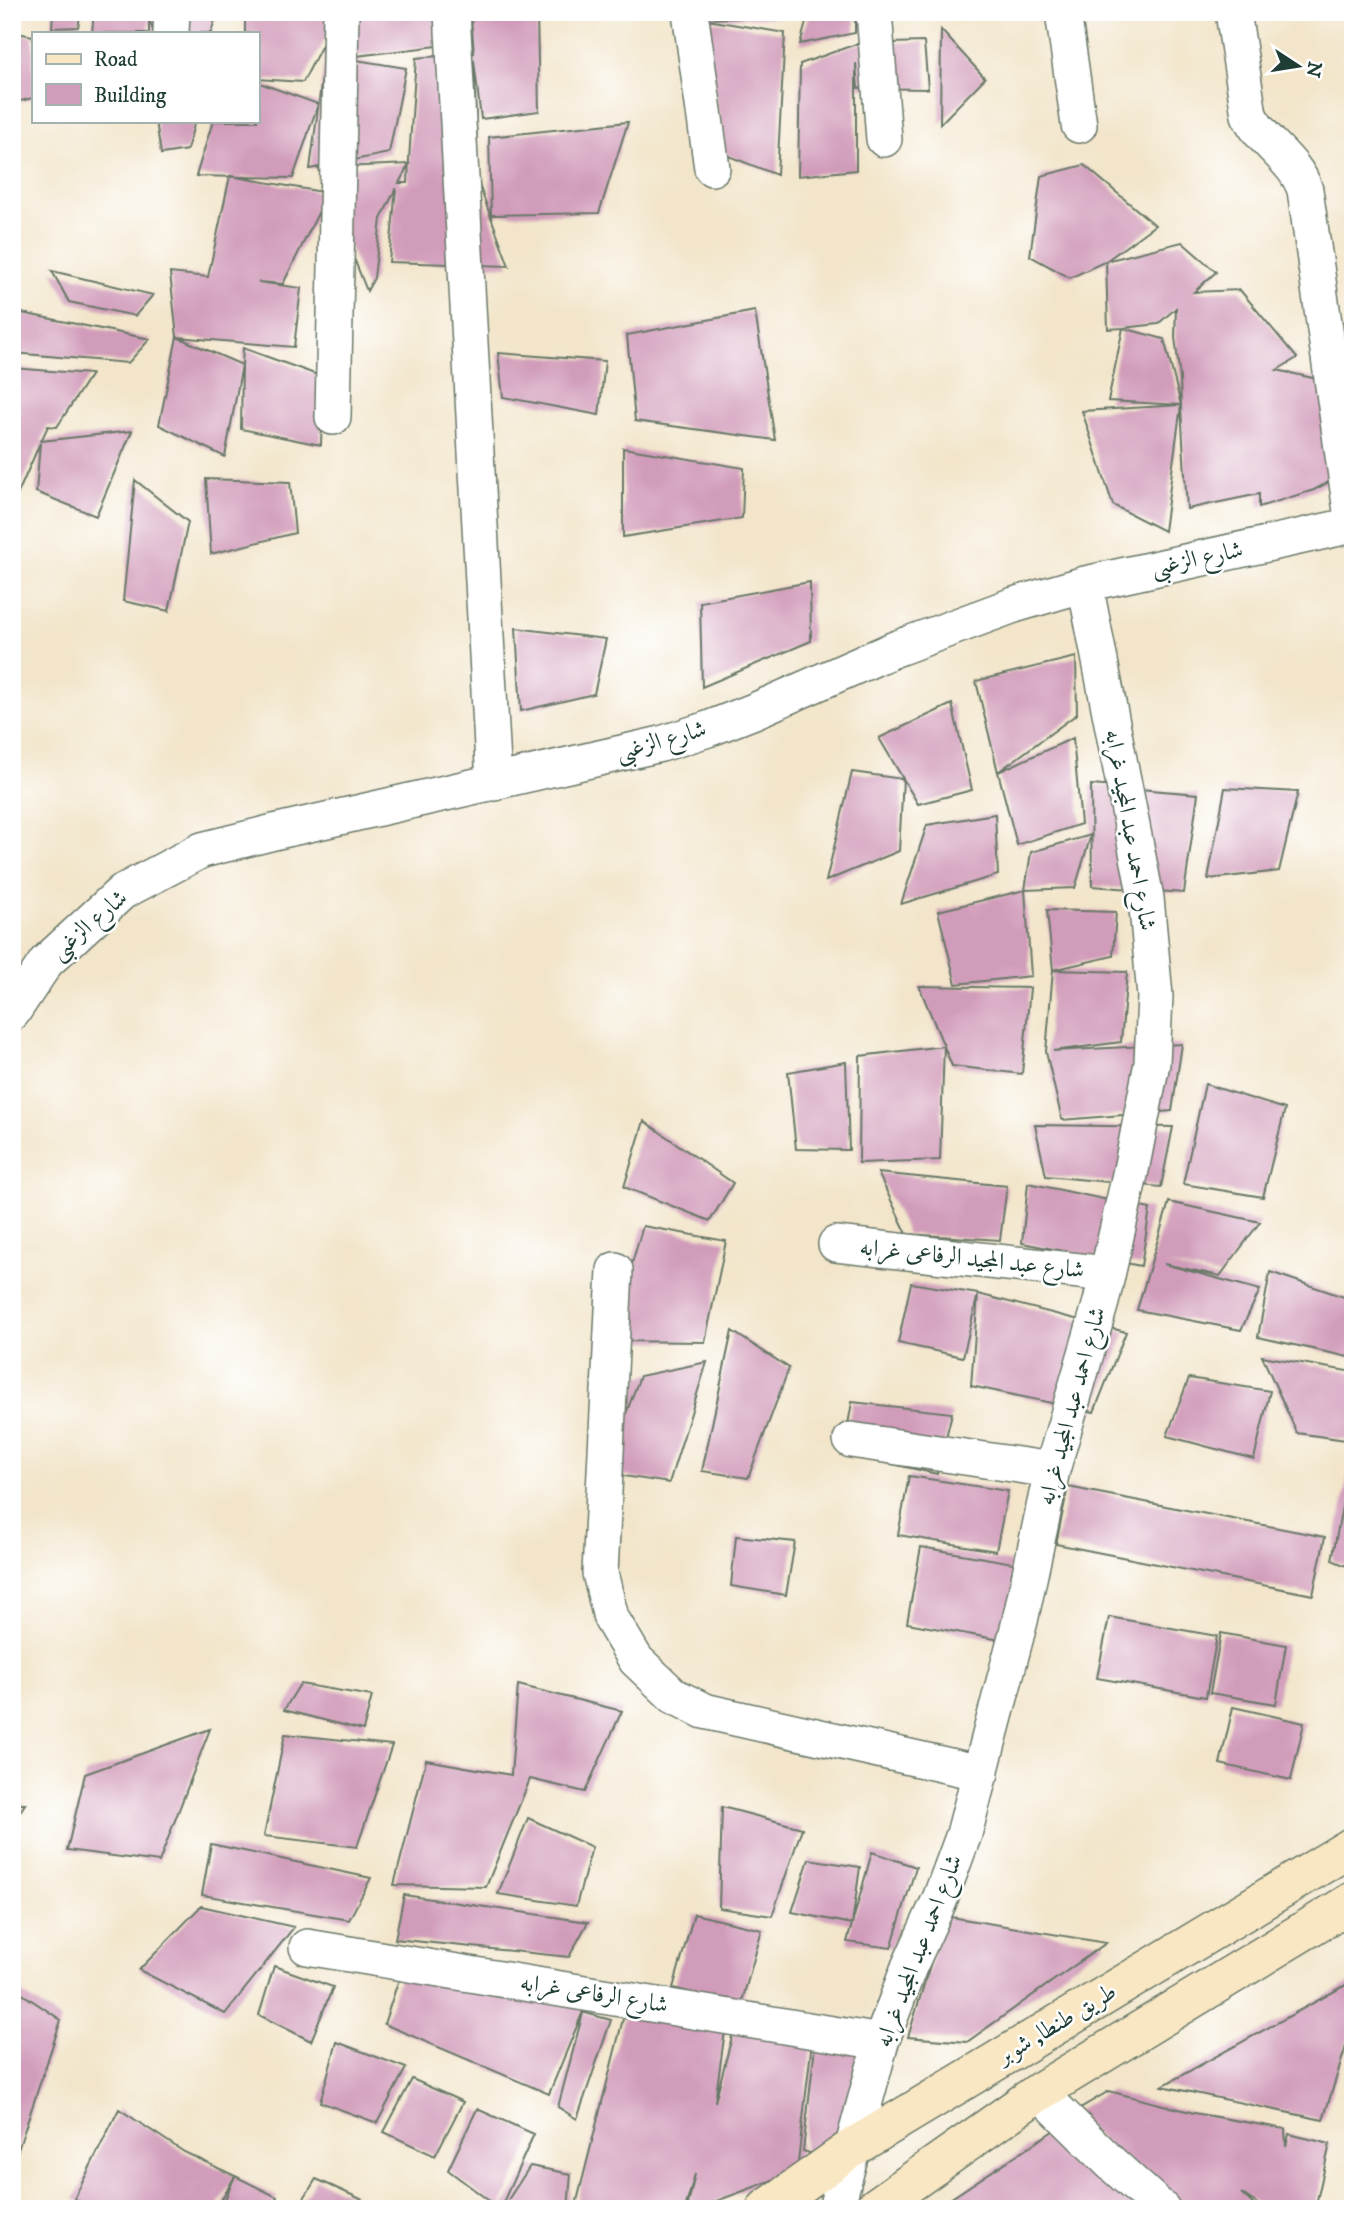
<svg xmlns="http://www.w3.org/2000/svg" width="1365" height="2221" font-family="'IM FELL DW Pica',Amiri,serif">
<rect width="100%" height="100%" fill="#fff"/>
<filter id="ink" filterUnits="userSpaceOnUse"><feTurbulence type="fractalNoise" baseFrequency=".0143" numOctaves="2"/><feDisplacementMap in="SourceGraphic" scale="14" xChannelSelector="R" yChannelSelector="G"/><feConvolveMatrix kernelMatrix="1 2 1 2 8 2 1 2 1" color-interpolation-filters="sRGB"/></filter>
<filter id="wash" filterUnits="userSpaceOnUse"><feTurbulence type="fractalNoise" baseFrequency=".00686" numOctaves="4" result="noise"/><feDisplacementMap in="SourceGraphic" scale="28" xChannelSelector="R" yChannelSelector="G"/><feGaussianBlur stdDeviation="1.57" result="paint"/><feColorMatrix in="noise" values="0 0 0 0 0 0 0 0 0 0 0 0 0 0 0 0 0 1.4 0 .05"/><feComposite in="paint" operator="in"/></filter>
<g filter="url(#wash)">
<rect width="100%" height="100%" fill="#f2e5ca"/>
<g id="blocks">
<path fill="#d19cba" d="M53 12H81L78 27 52 28Z
M94 12H139L149 19 180 12H217L211 33H154L149 19V33H92Z
M245 12H339L303 82 257 79V33H245Z
M346 12H449L454 44 340 58Z
M506 12H537L539 111 481 119 474 60 478 182 509 266 389 262 396 188 381 219 374 278 367 291 318 168 409 164 399 183H408L409 159 416 58 474 53 471 17Z
M701 12H779L782 17 701 19Z
M809 12H855V33L800 44Z
M701 19 785 33 777 175 726 155Z
M941 30 985 78 940 124Z
M12 32 33 36V98L12 103Z
M924 42 928 89 858 88 856 63V170L798 176 800 64 856 44Z
M325 55 406 68 389 153 310 169Z
M257 82 318 104 293 178 196 176 213 121H257Z
M156 121H195L187 150 161 154Z
M628 122 599 213 491 215 489 137Z
M1084 165 1155 225 1106 261 1182 242 1216 272 1194 292 1240 290 1297 358 1277 370 1344 385 1353 392V469L1314 490 1259 507V494L1187 509 1181 407V405L1180 378 1175 337 1176 308 1158 324 1123 328 1164 339 1181 405 1108 401 1123 328 1108 329 1106 261 1070 278 1030 256 1041 176Z
M230 176 328 193 283 284 258 282 301 288 294 347 177 337 170 273 208 277Z
M52 271 153 295 135 316 69 302Z
M12 311 150 339 128 363 14 353Z
M755 311 775 440 635 421 627 335Z
M177 337 242 365 243 348 323 377 321 445 241 429 242 365 225 457 159 425Z
M498 353 605 361 599 415 503 397Z
M12 368 91 374 57 427 48 426 41 441 132 431 96 516 36 492 40 443 12 507Z
M1181 405 1164 531 1113 505 1082 411Z
M623 448 744 468 742 518 623 537Z
M206 479 290 482 295 533 211 554Z
M135 480 188 522 169 611 123 601Z
M810 582 811 641 702 687 700 602Z
M516 628 606 639 594 694 521 711Z
M1076 657 1077 714 998 772 1073 738 1081 824 1017 845 998 772 976 681Z
M952 704 972 790 918 804 879 738Z
M852 772 903 779 899 851 826 881Z
M1091 785 1198 794 1184 893 1092 886Z
M1225 788 1298 792 1279 871 1208 879Z
M995 814 998 875 901 904 927 825Z
M1091 835 1075 888 1025 890 1031 852Z
M1025 890 1031 976 956 984 938 911Z
M1047 910 1116 912 1113 956 1053 970Z
M1053 970 1127 972 1121 1042 1053 1051 1182 1044 1172 1111 1062 1120 1046 1052Z
M919 986 1030 988 1022 1074 952 1066Z
M944 1046 940 1160 859 1163 860 1056Z
M846 1062 849 1150 796 1149 788 1072Z
M1205 1084 1285 1109 1263 1197 1183 1184Z
M644 1121 733 1183 710 1221 624 1187Z
M1035 1125 1173 1127 1161 1187 1046 1176Z
M878 1173 1007 1186 1000 1240 907 1234Z
M1028 1183 1150 1209 1141 1266 1022 1243Z
M1169 1202 1260 1222 1220 1276 1164 1264 1260 1290 1241 1330 1137 1310Z
M643 1226 726 1241 705 1342 609 1341Z
M1270 1272 1353 1300V1358L1258 1337Z
M911 1283 978 1294 1126 1332 1094 1412 971 1386 978 1294 963 1357 898 1343Z
M732 1331 789 1368 748 1478 702 1471Z
M1262 1356 1353 1372V1441L1297 1433Z
M707 1362 669 1483 604 1473 640 1376Z
M1189 1378 1270 1391 1254 1459 1167 1436Z
M852 1402 952 1413 937 1474 843 1453Z
M1348 1475 1353 1476V1569L1332 1560Z
M909 1476 1008 1491 996 1551 898 1535Z
M1068 1487 1325 1537 1313 1595 1056 1544Z
M736 1536 795 1542 786 1595 731 1586Z
M921 1547 1019 1564 1006 1641 907 1623Z
M1109 1617 1217 1636 1206 1697 1097 1678Z
M1221 1633 1286 1645 1276 1704 1210 1693Z
M300 1684 372 1696 363 1730 284 1710Z
M518 1685 622 1711 585 1792 530 1779 486 1887 394 1885 426 1760 511 1775Z
M1233 1707 1304 1723 1291 1780 1220 1764Z
M210 1729 159 1862 67 1850 85 1774Z
M285 1734 392 1745 357 1847 264 1836Z
M12 1804H25L12 1824Z
M722 1807 802 1828 772 1916 719 1908Z
M528 1818 592 1847 576 1906 498 1894Z
M211 1844 371 1878 349 1920 202 1895Z
M872 1852 916 1867 891 1948 847 1942 852 1924 792 1912 809 1859 860 1867 852 1924Z
M404 1895 588 1922 569 1957 395 1939Z
M201 1906 294 1927 225 2014 139 1970Z
M694 1914 762 1930 741 2005 673 1988Z
M945 1916 1106 1943 967 2042 908 2037Z
M274 1966 333 1987 311 2041 259 2015Z
M401 1973 584 2009 549 2094 384 2024Z
M1353 1981V2024L1323 2120 1162 2086Z
M12 1987 61 2020 13 2165 12 2164Z
M584 2009 585 2013 611 2020 577 2119 558 2107Z
M625 2011 726 2024 715 2102 735 2025 812 2041 797 2171 695 2209H687L695 2174 685 2209H575Z
M337 2042 406 2068 377 2123 320 2102Z
M815 2046 872 2056 843 2163 803 2151Z
M412 2079 463 2102 435 2156 384 2132Z
M1109 2091 1194 2113 1285 2129 1286 2147 1289 2134 1330 2144 1315 2209H1265L1241 2193 1258 2209H1177L1072 2113Z
M119 2109 184 2152 235 2176 216 2209H93L74 2199Z
M477 2109 534 2134 500 2209 448 2170Z
M1062 2125 1152 2209H935Z
M530 2166 571 2174 568 2209H502Z
M235 2176 277 2197 271 2209H221Z
M316 2179 383 2209H297Z"/>
</g>
</g>
<g filter="url(#ink)">
<use href="#blocks" fill-opacity="0" stroke="#697868" stroke-width="2"/>
<g fill="none" stroke-linecap="round" stroke-linejoin="round">
<defs>
<path id="street" d="M452 12 494 783
M690 12 712 168
M874 12 884 139
M1063 12 1079 125
M1233 12 1249 115C1263 144 1295 159 1305 190L1353 525
M171 32 172 12
M333 417 341 12
M12 1013 46 962 122 892 202 850 278 831 661 744 708 729 754 711 895 649 1014 605 1085 584 1353 525
M836 1244 1107 1274
M615 1270 600 1573 611 1618 636 1660 674 1696 704 1711 981 1773
M851 1440 1052 1470
M307 1947 881 2042
M1039 2092 1111 2163 1162 2209
M836 2209 881 2042 909 1967 940 1899 964 1834 1020 1621 1052 1470 1101 1302 1131 1170 1152 1063 1155 996 1146 898 1085 584"/>
<path id="secondary" d="M766 2209 852 2148 1353 1846
M873 2209 1039 2092 1353 1901"/>
</defs>
<use href="#street" stroke="#697868" stroke-width="38"/>
<use href="#secondary" stroke="#697868" stroke-width="41"/>
<use href="#street" stroke="#fff" stroke-width="35"/>
<use href="#secondary" stroke="#f9e7c3" stroke-width="38"/>
</g>
</g>
<g text-anchor="middle" dominant-baseline="central" stroke-width="5" stroke-linejoin="round" paint-order="stroke">
<g font-size="24" fill="#1f3d34" stroke="#fff">
<text transform="translate(1197 559) rotate(-12)">شارع الزغبى</text>
<text transform="translate(661 741) rotate(-16)">شارع الزغبى</text>
<text transform="translate(1130 830) rotate(80)">شارع احمد عبد المجيد غرابه</text>
<text transform="translate(89 925) rotate(-41)">شارع الزغبى</text>
<text transform="translate(972 1259) rotate(6)">شارع عبد المجيد الرفاعى غرابه</text>
<text transform="translate(1072 1406) rotate(-75)">شارع احمد عبد المجيد غرابه</text>
<text transform="translate(919 1951) rotate(-69)">شارع احمد عبد المجيد غرابه</text>
<text transform="translate(594 1994) rotate(9)">شارع الرفاعى غرابه</text>
<text transform="translate(1057 2024) rotate(-31)">طريق طنطا, شوبر</text>
</g>
</g>
<rect width="1365" height="2221" fill="none" stroke="#fff" stroke-width="42"/>
<rect x="32" y="32" width="228" height="91" fill="#ffffff" stroke="#a5b1ae" stroke-width="2"/>
<rect x="46" y="54" width="35" height="10" fill="#f9e7c3" stroke="#a5b1ae" stroke-width="2"/>
<text x="94" y="66" font-size="21" fill="#1f3d34">Road</text>
<rect x="46" y="84" width="35" height="21" fill="#d19cba" stroke="#a5b1ae" stroke-width="2"/>
<text x="94" y="102" font-size="21" fill="#1f3d34">Building</text>
<g transform="translate(1298 66) rotate(102)" stroke="#ffffff" stroke-width="5" paint-order="stroke">
<path d="M0-5L12 26L0 18L-12 26Z" fill="#1f3d34"/>
<text y="-10" font-size="19" font-weight="bold" text-anchor="middle" fill="#1f3d34">N</text>
</g>
</svg>
